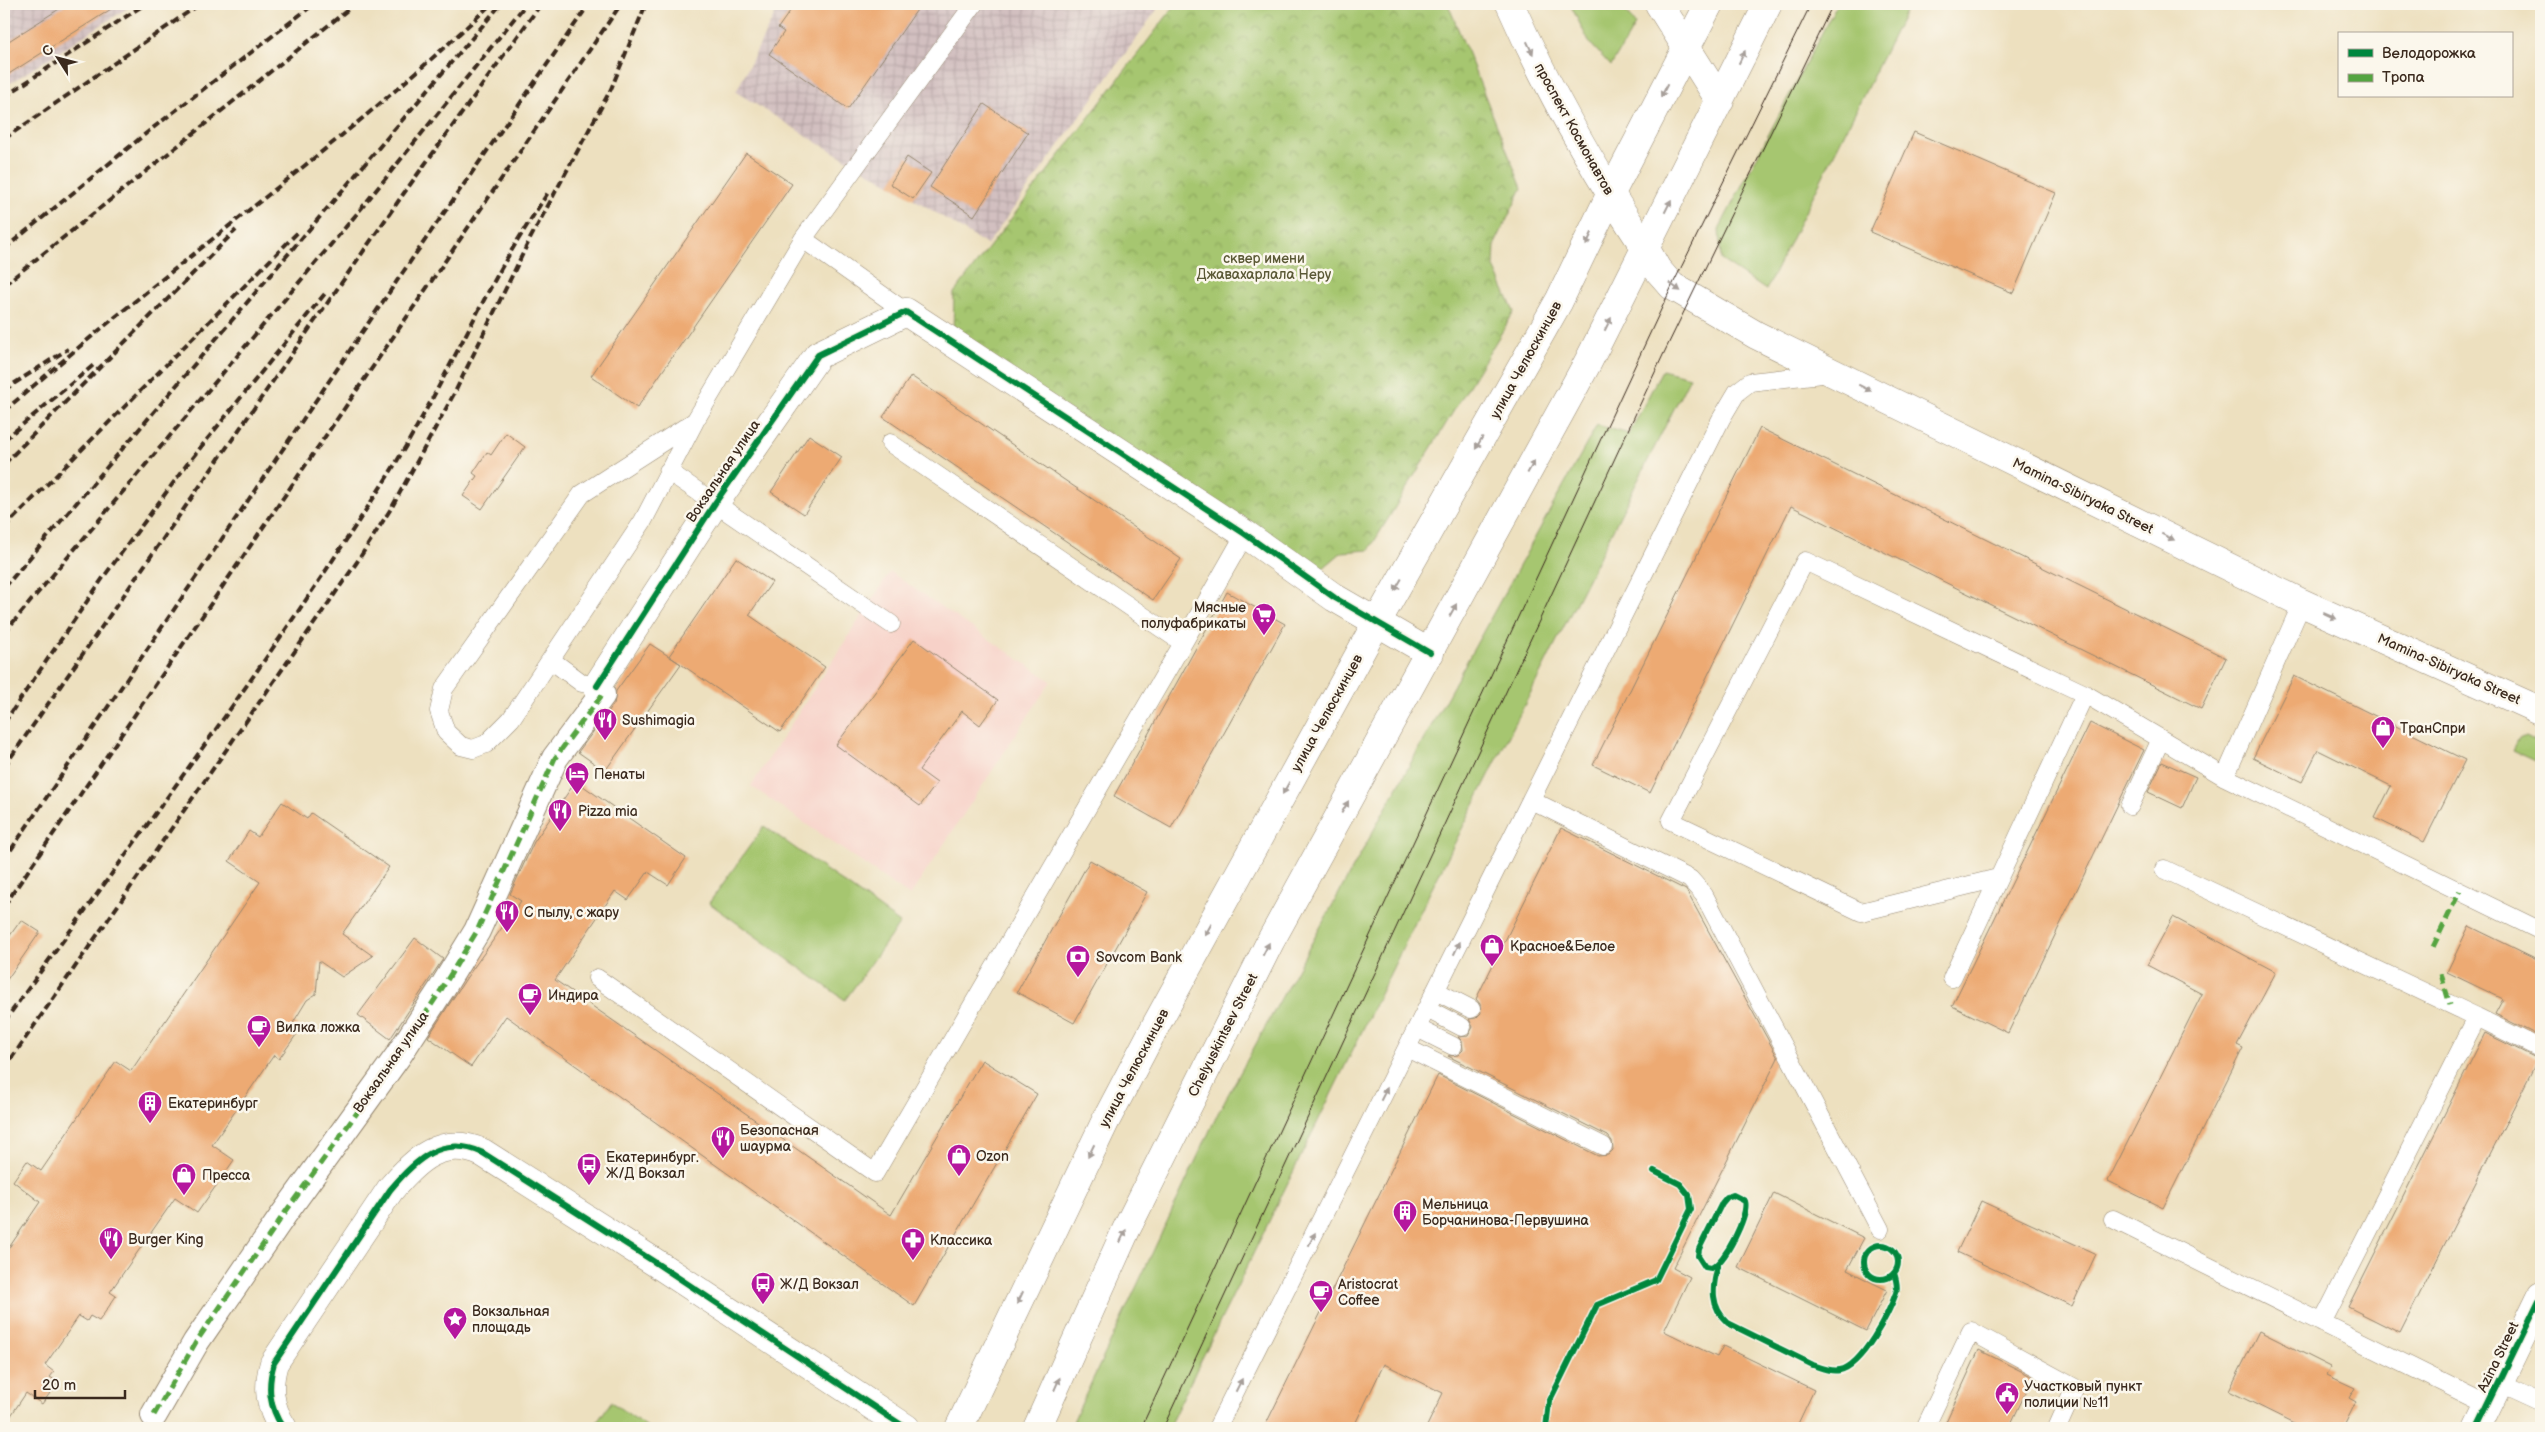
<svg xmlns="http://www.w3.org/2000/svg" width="2545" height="1432" font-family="'Balsamiq Sans',sans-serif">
<defs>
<pattern id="industrial-grid" width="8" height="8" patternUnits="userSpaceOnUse" patternTransform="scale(1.25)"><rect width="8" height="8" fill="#d2bfc0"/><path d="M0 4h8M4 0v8" fill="none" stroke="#b5a4a5"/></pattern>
<pattern id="park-crowns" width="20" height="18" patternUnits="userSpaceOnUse" patternTransform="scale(1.25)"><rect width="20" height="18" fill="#a6c66f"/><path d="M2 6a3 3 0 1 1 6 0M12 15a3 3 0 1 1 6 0" fill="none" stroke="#88a15b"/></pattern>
</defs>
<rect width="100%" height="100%" fill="#fbf7ec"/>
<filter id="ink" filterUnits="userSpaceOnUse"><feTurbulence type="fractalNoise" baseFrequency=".02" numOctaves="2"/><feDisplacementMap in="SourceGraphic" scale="10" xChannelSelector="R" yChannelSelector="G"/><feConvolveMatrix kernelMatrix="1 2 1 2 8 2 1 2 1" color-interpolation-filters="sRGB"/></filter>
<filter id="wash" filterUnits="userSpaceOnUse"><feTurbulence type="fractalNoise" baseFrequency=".0096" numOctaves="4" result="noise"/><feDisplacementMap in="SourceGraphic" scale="20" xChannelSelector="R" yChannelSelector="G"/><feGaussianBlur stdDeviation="1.12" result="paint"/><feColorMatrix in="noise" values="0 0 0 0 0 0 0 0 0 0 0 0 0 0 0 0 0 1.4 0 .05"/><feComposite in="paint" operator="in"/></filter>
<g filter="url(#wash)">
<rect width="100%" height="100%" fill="#ede0bf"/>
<path fill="#f7d1c8" d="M890 572 1051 681 910 896 751 786Z"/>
<path fill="url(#industrial-grid)" d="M4 4H134L4 87Z
M780 4H1161L987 245 890 184 818 143 736 92Z"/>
<path fill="#a6c66f" stroke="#707846" d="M1570 4H1621L1635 25 1611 66 1589 42Z
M1837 4H1909L1766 290 1721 260 1719 229Z
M1662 370 1690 377 1429 894 1168 1428H1070L1219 1111 1597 425 1629 434Z
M2525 736 2541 744V764L2513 751 2519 739Z
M764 826 900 923 845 1000 709 903Z
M611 1402 649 1428H593Z"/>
<path fill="url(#park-crowns)" stroke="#707846" d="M1176 4H1448L1522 188 1495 244 1494 267 1514 312 1369 550 1342 552 1315 575 953 332 954 293Z"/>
<g id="blocks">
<path fill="#edaa73" d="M67 4H119L4 77V44Z
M795 4H921L848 109 769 54 784 32 778 28Z
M984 104 1028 133 974 216 930 187Z
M1914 132 2056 193 2013 293 1870 232Z
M746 153 792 184 637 408 591 376Z
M907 157 931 173 913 199 890 184Z
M911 376 1181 559 1153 600 883 417Z
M1760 428 2226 658 2201 709 1791 506 1650 793 1593 765Z
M506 433 525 447 482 509 463 496 477 476 473 473 487 452 491 455Z
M809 435 842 457 804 514 771 492Z
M736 558 772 582 749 615 825 667 780 732 669 656Z
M1227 592 1285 624 1171 828 1114 796Z
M914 639 998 700 980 725 962 711 919 770 937 783 920 806 836 745Z
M650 644 681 664 605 771 578 752 614 704 616 691Z
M2294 676 2465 760 2424 842 2375 818 2391 786 2318 750 2302 782 2253 758Z
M2090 723 2144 750 2008 1033 1952 1006Z
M2162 762 2196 777 2182 808 2148 792Z
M576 781 686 858 668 885 648 872 628 900 615 891 555 980 891 1215 982 1060 1037 1094 914 1306 506 1016 471 1067 428 1037 467 977 521 901 510 894 534 842Z
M282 802 307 819 311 813 389 867 342 934 373 956 342 977 319 961 316 994 307 1000 293 1023 301 1028 279 1059 274 1055 212 1145 234 1160 197 1213 175 1198 110 1292 116 1296 99 1321 90 1316 87 1321 79 1316 45 1365 54 1372 50 1377 58 1382 42 1404 26 1393 4 1426V1255L40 1202 13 1181 27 1161 41 1171 116 1061 131 1071 260 882 229 861 249 831 258 837Z
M1561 828 1686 890 1778 1058 1673 1268 1690 1277 1664 1331 1717 1357 1723 1346 1814 1390 1796 1428H1426L1443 1393 1384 1364 1353 1428H1264L1438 1075 1598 1156 1608 1155 1613 1150 1612 1141 1608 1136 1448 1056 1458 1055 1463 1050 1462 1041 1458 1037 1468 1036 1473 1027 1469 1019 1476 1018 1481 1013 1480 1004 1476 999Z
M1090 860 1147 892 1074 1023 1017 992Z
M2173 917 2276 972 2237 1045 2243 1048 2163 1208 2108 1181 2202 994 2147 965Z
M21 920 40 932 4 984V944Z
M2469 926 2541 961V1037L2495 1014 2503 999 2447 972Z
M415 938 443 959 390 1039 358 1015Z
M2485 1033 2538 1059 2400 1333 2348 1307Z
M1774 1193 1864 1238 1847 1270 1887 1290 1866 1331 1738 1267Z
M1981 1201 2096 1254 2072 1306 1957 1252Z
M2259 1331 2331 1367 2327 1375 2355 1388 2349 1398 2356 1402 2343 1428H2304L2229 1391Z
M1979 1350 2033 1377 2009 1428H1943Z"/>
</g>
</g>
<g filter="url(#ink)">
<use href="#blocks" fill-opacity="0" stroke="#94856e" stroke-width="1"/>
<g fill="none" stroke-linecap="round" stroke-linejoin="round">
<defs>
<path id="service" d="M803 239 906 312
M695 421 582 494 444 689 439 711 446 732 461 746 473 749 486 744 511 719 643 521 695 421 803 239 974 4
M668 471 891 624
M1183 643 1245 534
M551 660 582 683 597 686
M2225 777 2541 931
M1531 800 1690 879 1704 895 1880 1229
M2130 806 2161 739
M2164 869 2477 1017
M1998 878 1861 912 1671 821 1805 561 2085 694 2225 777 2302 603
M597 978 875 1173 1183 643 890 443
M1952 978 2085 694
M1436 991 1471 1009
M1427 1009 1462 1027
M1417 1028 1453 1046
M1407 1048 1603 1146
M2113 1219 2488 1405
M2322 1323 2477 1017 2541 1049
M2500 1383 2541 1402
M1217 1428 1721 419 1737 392 1750 382 1831 373
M1925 1428 1971 1331 2075 1388 2057 1428"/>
<path id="pedestrian" d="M154 1415 196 1342 284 1214 398 1056 441 990 477 931 555 758 602 695"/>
<path id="minor" d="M597 686 715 503 818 355 906 312 1245 534 1335 598 1430 653
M283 1428C269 1407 267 1387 274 1363L390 1190C415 1160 442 1134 483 1153L653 1261 906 1428"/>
<path id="tertiary" d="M2477 1428 2541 1296"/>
<path id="secondary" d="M1646 249 1657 269 1672 286 1756 335 2302 603 2541 711"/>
<path id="primary" d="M1510 4C1548 90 1594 171 1646 249
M1659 4 1720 101
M959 1428 1105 1122 1157 1023 1377 622 1559 301 1610 195 1709 4
M1037 1428 1126 1230 1270 942 1588 362 1768 4"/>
</defs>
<use href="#service" stroke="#94856e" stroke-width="19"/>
<use href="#pedestrian" stroke="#94856e" stroke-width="28"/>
<use href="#minor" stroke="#94856e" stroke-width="29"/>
<use href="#tertiary" stroke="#94856e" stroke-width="29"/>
<use href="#secondary" stroke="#94856e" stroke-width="29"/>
<use href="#primary" stroke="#94856e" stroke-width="29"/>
<use href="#service" stroke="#fff" stroke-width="18"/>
<use href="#pedestrian" stroke="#fff" stroke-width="26"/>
<use href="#minor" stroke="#fff" stroke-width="28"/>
<use href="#tertiary" stroke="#fff" stroke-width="28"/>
<use href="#secondary" stroke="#fff" stroke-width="28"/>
<use href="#primary" stroke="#fff" stroke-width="28"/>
<path stroke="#3b2a1e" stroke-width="1" d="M1141 1428 1672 286 1811 4
M1163 1428 1663 355 1833 4"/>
<path stroke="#3b2a1e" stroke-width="4" stroke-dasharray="8 4" stroke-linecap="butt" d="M4 97 142 6
M4 139 200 4
M4 249 149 131 314 4
M4 285 355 4
M4 390 68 349
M4 411C36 384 69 355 102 328 232 221 369 121 491 4
M4 440 96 363
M4 464 236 230
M4 528 300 230
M4 588 501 4
M4 633 360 210 526 4
M4 723 105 575 188 463 327 291
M4 767 404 193 541 4
M4 860 403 272 589 4
M4 906 621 4
M4 1022C135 841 269 662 389 474 427 413 458 348 492 285 509 253 529 222 549 191
M4 1069 357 562 392 507 455 392 530 239 611 89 646 4"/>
<path stroke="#54a441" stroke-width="5" stroke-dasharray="10 5" stroke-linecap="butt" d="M2433 947 2460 891
M2441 974 2450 1005
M154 1415 196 1342 284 1214 398 1056 441 990 477 931 555 758 602 695"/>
<defs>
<path id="cycleway" d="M597 686 715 503 818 355 906 312 1245 534 1335 598 1430 653
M1733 1195 1745 1201C1749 1215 1725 1263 1711 1268L1705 1267 1698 1256 1699 1249 1722 1203 1727 1197Z
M1864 1262a17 17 0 1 1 34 0a17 17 0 1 1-34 0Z
M1718 1266C1712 1287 1710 1307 1728 1323L1813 1365C1822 1368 1831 1372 1840 1370 1862 1366 1889 1313 1896 1293 1898 1287 1896 1279 1894 1273
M283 1428C269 1407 267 1387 274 1363L390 1190C415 1160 442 1134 483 1153L653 1261 906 1428
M1546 1428 1549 1402 1597 1305 1656 1280 1691 1209 1689 1195 1680 1184 1654 1171
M2477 1428 2541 1296"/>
</defs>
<use href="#cycleway" stroke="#fbf7ec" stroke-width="9"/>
<use href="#cycleway" stroke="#00873e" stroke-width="6"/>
</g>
<defs><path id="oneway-solid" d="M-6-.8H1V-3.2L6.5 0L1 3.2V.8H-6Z" transform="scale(1.25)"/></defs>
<g fill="#a79f9a">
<use href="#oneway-solid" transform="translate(1530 48) rotate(65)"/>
<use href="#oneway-solid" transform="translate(1742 57) rotate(-64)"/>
<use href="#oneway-solid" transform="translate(1664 91) rotate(117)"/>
<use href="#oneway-solid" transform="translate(1668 206) rotate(-63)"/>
<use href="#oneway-solid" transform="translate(1589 239) rotate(115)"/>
<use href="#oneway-solid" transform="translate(1675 287) rotate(36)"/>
<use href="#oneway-solid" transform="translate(1608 324) rotate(-63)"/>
<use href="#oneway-solid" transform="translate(1865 388) rotate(26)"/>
<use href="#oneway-solid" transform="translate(1479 443) rotate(120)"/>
<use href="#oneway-solid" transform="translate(1531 467) rotate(-61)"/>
<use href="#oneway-solid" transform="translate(2168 537) rotate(26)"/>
<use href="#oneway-solid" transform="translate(1398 585) rotate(120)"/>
<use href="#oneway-solid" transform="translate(1453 610) rotate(-61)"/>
<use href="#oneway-solid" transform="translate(2330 616) rotate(24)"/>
<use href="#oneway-solid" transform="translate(1286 788) rotate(119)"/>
<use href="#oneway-solid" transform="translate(1345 807) rotate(-61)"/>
<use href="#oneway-solid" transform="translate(1208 930) rotate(119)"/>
<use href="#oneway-solid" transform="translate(1457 948) rotate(-64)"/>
<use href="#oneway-solid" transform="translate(1266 949) rotate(-63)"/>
<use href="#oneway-solid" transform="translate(1384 1094) rotate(-63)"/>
<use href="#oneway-solid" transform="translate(1091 1151) rotate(116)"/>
<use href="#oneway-solid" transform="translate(1123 1236) rotate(-65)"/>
<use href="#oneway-solid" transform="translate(1312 1239) rotate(-63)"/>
<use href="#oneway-solid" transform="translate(1020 1298) rotate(115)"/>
<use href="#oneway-solid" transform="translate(1057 1384) rotate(-66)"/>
<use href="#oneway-solid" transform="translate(1239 1385) rotate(-63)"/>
</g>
</g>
<defs>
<symbol id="supermarket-pin" viewBox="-11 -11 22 30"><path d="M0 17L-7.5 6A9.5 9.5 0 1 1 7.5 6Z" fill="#b5179e" stroke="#fbf7ec"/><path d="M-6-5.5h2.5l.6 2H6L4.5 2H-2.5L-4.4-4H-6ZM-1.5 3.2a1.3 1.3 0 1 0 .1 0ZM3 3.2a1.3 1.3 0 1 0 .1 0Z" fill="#fff"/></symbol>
<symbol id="restaurant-pin" viewBox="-11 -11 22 30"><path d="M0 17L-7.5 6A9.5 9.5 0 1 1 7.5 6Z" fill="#b5179e" stroke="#fbf7ec"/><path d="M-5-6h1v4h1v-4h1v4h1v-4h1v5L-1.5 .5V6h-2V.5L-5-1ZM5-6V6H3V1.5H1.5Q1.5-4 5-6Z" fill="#fff"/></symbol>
<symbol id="shop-pin" viewBox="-11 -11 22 30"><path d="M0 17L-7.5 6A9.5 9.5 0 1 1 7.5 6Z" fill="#b5179e" stroke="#fbf7ec"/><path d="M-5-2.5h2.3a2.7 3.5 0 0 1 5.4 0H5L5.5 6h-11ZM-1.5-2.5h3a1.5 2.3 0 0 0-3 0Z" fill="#fff"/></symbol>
<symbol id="hotel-pin" viewBox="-11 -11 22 30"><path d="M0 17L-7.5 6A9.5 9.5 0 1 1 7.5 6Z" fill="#b5179e" stroke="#fbf7ec"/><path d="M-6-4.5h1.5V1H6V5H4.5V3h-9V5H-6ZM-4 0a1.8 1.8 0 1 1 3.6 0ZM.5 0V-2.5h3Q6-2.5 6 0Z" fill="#fff"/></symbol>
<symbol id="bank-pin" viewBox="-11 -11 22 30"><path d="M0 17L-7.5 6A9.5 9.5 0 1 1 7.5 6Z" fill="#b5179e" stroke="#fbf7ec"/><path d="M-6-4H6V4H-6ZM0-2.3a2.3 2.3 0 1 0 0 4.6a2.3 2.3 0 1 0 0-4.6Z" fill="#fff"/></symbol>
<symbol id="cafe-pin" viewBox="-11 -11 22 30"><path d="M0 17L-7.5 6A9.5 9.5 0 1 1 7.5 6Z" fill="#b5179e" stroke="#fbf7ec"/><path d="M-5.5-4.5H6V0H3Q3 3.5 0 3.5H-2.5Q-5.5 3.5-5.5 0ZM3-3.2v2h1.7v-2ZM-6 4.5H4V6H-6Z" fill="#fff"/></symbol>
<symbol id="building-pin" viewBox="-11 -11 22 30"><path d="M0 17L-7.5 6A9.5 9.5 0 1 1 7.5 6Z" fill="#b5179e" stroke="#fbf7ec"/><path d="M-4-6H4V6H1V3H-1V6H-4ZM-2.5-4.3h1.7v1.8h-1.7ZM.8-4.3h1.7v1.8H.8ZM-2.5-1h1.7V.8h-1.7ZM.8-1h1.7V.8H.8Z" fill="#fff"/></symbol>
<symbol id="bus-pin" viewBox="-11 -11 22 30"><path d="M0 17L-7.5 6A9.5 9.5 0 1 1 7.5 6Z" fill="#b5179e" stroke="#fbf7ec"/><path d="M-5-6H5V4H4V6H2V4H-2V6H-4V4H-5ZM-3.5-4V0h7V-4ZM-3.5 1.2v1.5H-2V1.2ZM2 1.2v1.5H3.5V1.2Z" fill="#fff"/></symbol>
<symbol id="pharmacy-pin" viewBox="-11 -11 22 30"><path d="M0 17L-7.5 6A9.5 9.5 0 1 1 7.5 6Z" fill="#b5179e" stroke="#fbf7ec"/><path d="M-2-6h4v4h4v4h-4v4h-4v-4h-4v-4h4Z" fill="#fff"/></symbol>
<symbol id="sight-pin" viewBox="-11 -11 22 30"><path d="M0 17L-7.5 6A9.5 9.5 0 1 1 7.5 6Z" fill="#b5179e" stroke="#fbf7ec"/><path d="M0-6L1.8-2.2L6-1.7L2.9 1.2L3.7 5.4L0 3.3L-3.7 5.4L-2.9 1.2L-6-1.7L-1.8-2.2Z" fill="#fff"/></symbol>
<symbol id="civic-pin" viewBox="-11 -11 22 30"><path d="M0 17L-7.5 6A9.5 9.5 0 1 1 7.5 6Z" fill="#b5179e" stroke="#fbf7ec"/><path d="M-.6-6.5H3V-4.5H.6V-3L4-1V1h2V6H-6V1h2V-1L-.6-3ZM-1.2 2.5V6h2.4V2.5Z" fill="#fff"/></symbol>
</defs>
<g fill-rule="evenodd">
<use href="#supermarket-pin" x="1250" y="601" width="28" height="38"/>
<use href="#restaurant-pin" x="591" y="706" width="28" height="38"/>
<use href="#shop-pin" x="2369" y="714" width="28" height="38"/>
<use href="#hotel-pin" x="563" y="760" width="28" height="38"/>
<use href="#restaurant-pin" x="546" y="797" width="28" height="38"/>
<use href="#restaurant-pin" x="493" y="898" width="28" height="38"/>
<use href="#shop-pin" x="1478" y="932" width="28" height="38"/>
<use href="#bank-pin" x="1064" y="943" width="28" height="38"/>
<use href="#cafe-pin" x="516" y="981" width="28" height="38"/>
<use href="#cafe-pin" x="245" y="1013" width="28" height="38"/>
<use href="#building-pin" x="136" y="1089" width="28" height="38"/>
<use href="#restaurant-pin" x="709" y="1124" width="28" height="38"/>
<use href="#shop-pin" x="945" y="1142" width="28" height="38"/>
<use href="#bus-pin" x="575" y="1151" width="28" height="38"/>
<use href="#shop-pin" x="170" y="1161" width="28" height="38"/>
<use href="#building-pin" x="1391" y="1198" width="28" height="38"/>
<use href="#restaurant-pin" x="97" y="1225" width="28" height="38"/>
<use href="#pharmacy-pin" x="899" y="1226" width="28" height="38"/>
<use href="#bus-pin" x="749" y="1270" width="28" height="38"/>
<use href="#cafe-pin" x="1307" y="1278" width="28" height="38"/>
<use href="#sight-pin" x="441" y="1305" width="28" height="38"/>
<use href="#civic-pin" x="1993" y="1380" width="28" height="38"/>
</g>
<g text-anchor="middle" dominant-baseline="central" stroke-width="5" stroke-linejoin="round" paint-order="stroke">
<g font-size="14" fill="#3b2a1e" stroke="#fbf7ec">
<text transform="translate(1574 129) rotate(61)">проспект Космонавтов</text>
<text transform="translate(1526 360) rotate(-61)">улица Челюскинцев</text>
<text transform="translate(723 471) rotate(-56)">Вокзальная улица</text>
<text transform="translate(2083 496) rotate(26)">Mamina-Sibiryaka Street</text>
<text transform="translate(2449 669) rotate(24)">Mamina-Sibiryaka Street</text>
<text transform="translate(1327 713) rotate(-61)">улица Челюскинцев</text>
<text transform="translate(1223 1035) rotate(-63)">Chelyuskintsev Street</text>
<text transform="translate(391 1062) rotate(-55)">Вокзальная улица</text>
<text transform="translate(1134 1068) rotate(-62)">улица Челюскинцев</text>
<text transform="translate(2498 1357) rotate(-64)">Azina Street</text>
</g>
<g font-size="14" fill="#5b5936" stroke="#fbf7ec">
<text x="1264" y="258">сквер имени<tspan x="1264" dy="16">Джавахарлала Неру</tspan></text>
</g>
<g font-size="14" fill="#3b2a1e" stroke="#fbf7ec" text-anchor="start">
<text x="1246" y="607" text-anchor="end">Мясные<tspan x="1246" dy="16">полуфабрикаты</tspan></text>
<text x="622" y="720">Sushimagia</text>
<text x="2400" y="728">ТранСпри</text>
<text x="594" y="774">Пенаты</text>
<text x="578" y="811">Pizza mia</text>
<text x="524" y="912">С пылу, с жару</text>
<text x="1510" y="946">Красное&amp;Белое</text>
<text x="1096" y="957">Sovcom Bank</text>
<text x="548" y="995">Индира</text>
<text x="276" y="1027">Вилка ложка</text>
<text x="168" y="1103">Екатеринбург</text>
<text x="740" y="1130">Безопасная<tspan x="740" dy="16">шаурма</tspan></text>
<text x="976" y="1156">Ozon</text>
<text x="606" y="1157">Екатеринбург.<tspan x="606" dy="16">Ж/Д Вокзал</tspan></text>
<text x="202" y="1175">Пресса</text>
<text x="1422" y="1204">Мельница<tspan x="1422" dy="16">Борчанинова-Первушина</tspan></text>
<text x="128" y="1239">Burger King</text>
<text x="930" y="1240">Классика</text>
<text x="780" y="1284">Ж/Д Вокзал</text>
<text x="1338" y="1284">Aristocrat<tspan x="1338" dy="16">Coffee</tspan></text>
<text x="472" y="1311">Вокзальная<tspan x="472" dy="16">площадь</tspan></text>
<text x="2024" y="1386">Участковый пункт<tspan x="2024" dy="16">полиции №11</tspan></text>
</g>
</g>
<rect width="2545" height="1432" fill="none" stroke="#fbf7ec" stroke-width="20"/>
<rect x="2338" y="32" width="175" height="65" fill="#fbf7ec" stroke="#aea59a"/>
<rect x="2348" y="49" width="25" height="8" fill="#00873e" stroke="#aea59a"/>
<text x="2382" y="58" font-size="15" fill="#3b2a1e">Велодорожка</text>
<rect x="2348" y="74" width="25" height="8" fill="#54a441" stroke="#aea59a"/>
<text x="2382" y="82" font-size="15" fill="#3b2a1e">Тропа</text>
<g transform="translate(58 58) rotate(306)" stroke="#fbf7ec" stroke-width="4" paint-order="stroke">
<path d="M0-4L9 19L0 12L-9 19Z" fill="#3b2a1e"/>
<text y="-8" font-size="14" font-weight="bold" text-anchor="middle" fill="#3b2a1e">С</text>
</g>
<path d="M35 1390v8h90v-8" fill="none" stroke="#3b2a1e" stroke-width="2.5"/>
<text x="42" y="1390" font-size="15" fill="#3b2a1e" stroke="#fbf7ec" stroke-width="4" paint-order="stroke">20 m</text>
</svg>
